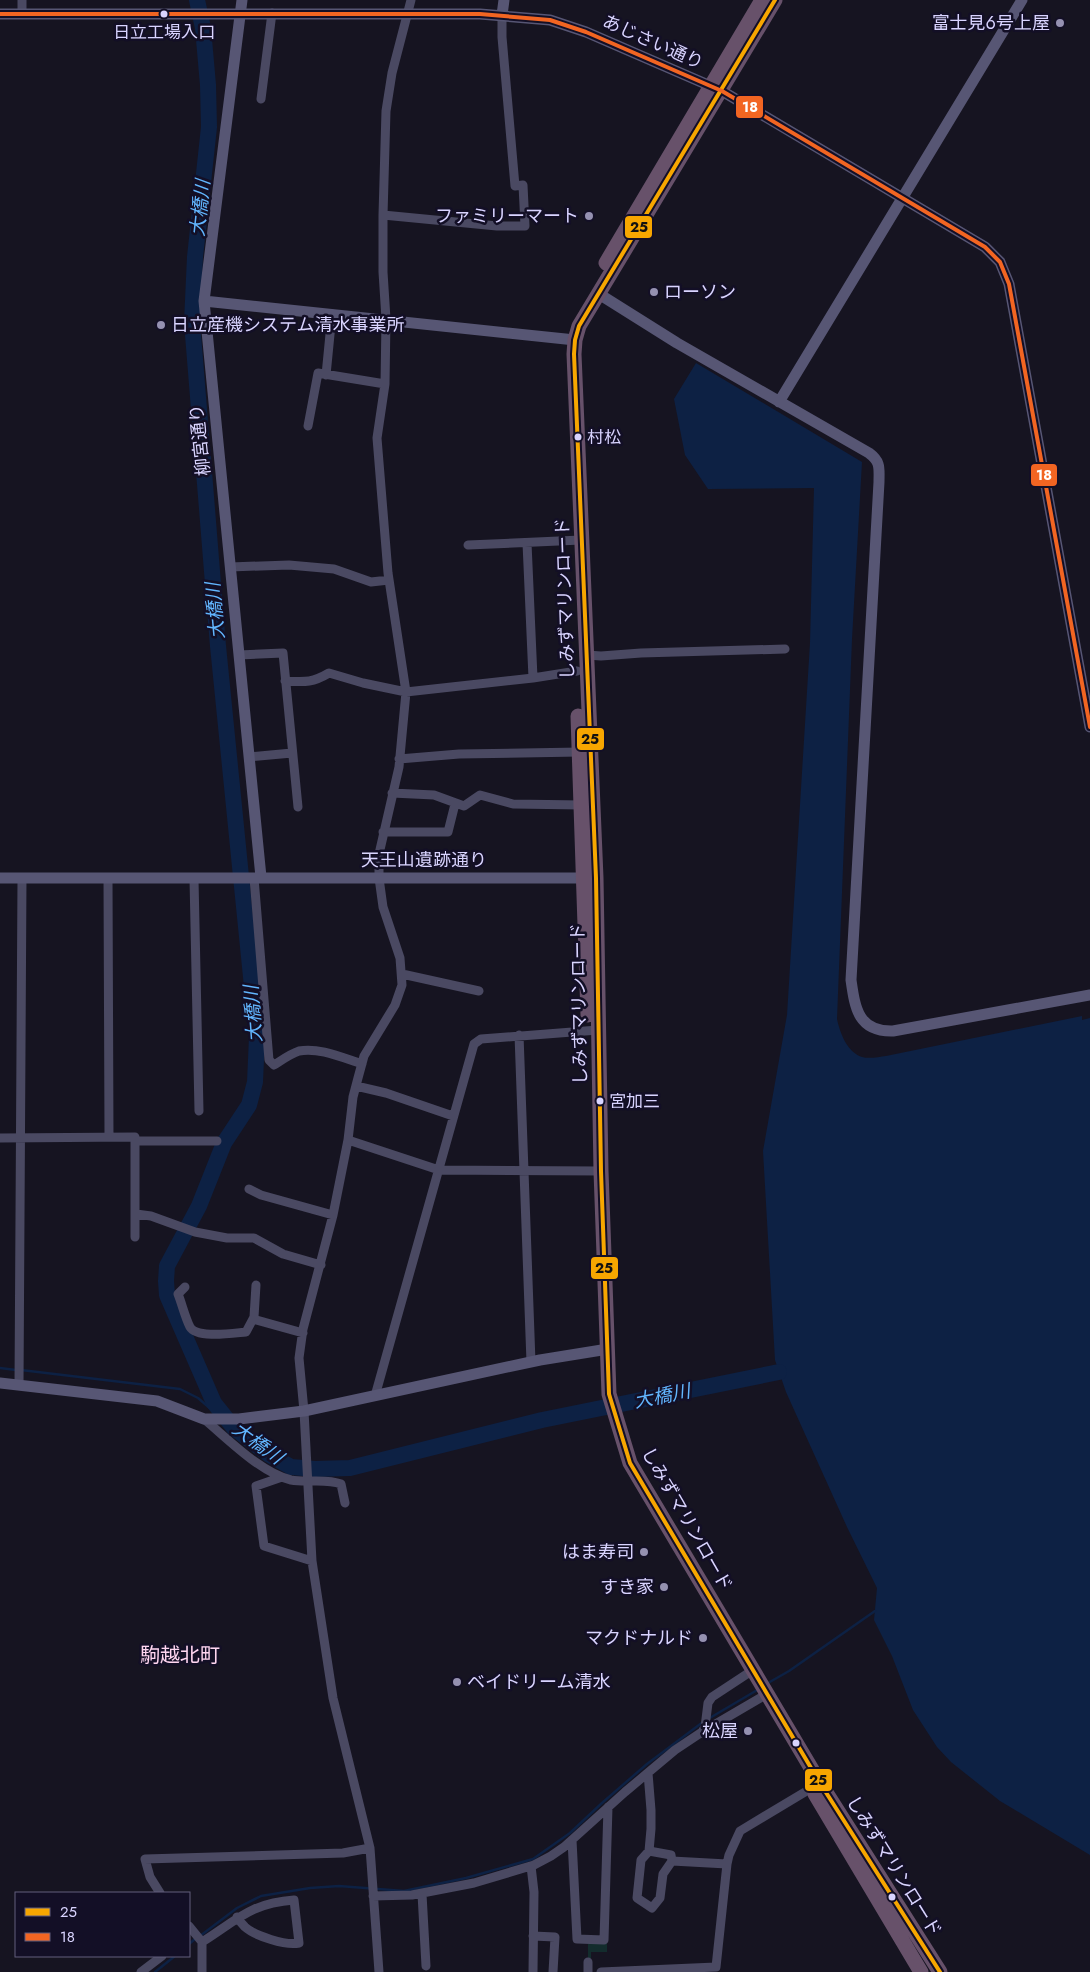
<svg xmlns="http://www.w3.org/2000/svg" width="1090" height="1972" font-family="Jost,'Noto Sans JP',sans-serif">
<rect width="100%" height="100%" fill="#161421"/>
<path fill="#132c2d" d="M588 1942H607V1952H591V1958H588Z"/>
<path fill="#0d2144" d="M696 363 862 462 852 639 837 1019C840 1033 847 1052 862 1057 869 1059 879 1057 886 1056L1082 1016V1020L1090 1018V1855L1000 1801 951 1762 937 1747 913 1710 892 1656 874 1620 877 1588 847 1527 786 1392 775 1360 763 1151 787 1015 810 643 814 488 708 489 685 455 674 399Z"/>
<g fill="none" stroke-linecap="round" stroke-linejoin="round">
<path stroke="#0d2144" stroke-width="2.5" d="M0 1368 16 1370
M21 1370 180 1389 198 1398 219 1416
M228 1424 234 1428
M768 1683 789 1671 875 1611
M708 1719 759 1689
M200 1936 237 1908 261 1896 310 1888 339 1886 404 1891 466 1878 533 1859 570 1833 602 1803 647 1764 703 1722
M189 1944 195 1939
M155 1972 175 1956"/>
<path stroke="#0d2144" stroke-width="16" d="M197 0 203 28 208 85 209 127 195 257 192 322 218 646 257 1037 255 1082 249 1105 224 1143 199 1206 167 1266 166 1281 167 1295 214 1403 234 1428 268 1454 291 1467 315 1469 350 1468 542 1420 779 1372"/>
<path stroke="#4a4962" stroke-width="9" d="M22 0V14
M261 99 272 13
M383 215 497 226H525L523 185 515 186 502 37V15
M326 375 332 314
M308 426 318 373 385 384
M527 543 533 678
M468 545 581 540
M230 567 289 565 334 569 371 582 389 580
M239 655 283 653 298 807
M587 655 601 656 641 653 785 649
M285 681C305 682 312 683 329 673L363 683 406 692 533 678 577 671
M249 757 292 753
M399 759 459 754 580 752
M392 793 434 795 464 806 480 795 513 804 582 805
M383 832H448L455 804
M108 878 109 1137
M254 878 269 1060 274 1065C282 1060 290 1054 299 1051 319 1047 343 1058 362 1064
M194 879 199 1111
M402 974 479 991
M519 1035 531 1362
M356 1086 386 1093 453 1116
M0 1138 135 1137V1237
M348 1140 439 1170 601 1171
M135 1141H217
M249 1189 261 1195 333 1215
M136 1214 151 1216 195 1232 227 1238H254L283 1254 321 1265
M185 1287 178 1294C182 1304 185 1317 190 1327 197 1339 234 1333 246 1332L254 1317 256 1285
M253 1319 303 1333
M19 1385 22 878
M375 1396 474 1044 481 1039 598 1030
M204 1419C228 1439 261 1473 291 1480 307 1483 326 1478 341 1484L345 1503
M282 1477 256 1486 264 1546 312 1561
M702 1732 767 1694
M572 1840 577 1939 604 1940 608 1807
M649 1851 671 1855 672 1861
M727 1864 729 1855 740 1831 820 1783
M531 1866 534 1892 533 1972
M160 1893 150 1877 145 1859 343 1853 370 1848
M422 1894 426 1966
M373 1896 412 1895 474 1883 534 1865 551 1856 564 1847 625 1792 675 1750 702 1732 705 1727 708 1703 712 1697 753 1670
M189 1926 202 1942V1972
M533 1936 555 1937 553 1972
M202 1942C237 1920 251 1903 294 1900L299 1943C286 1946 255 1936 245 1927 242 1924 239 1920 237 1917
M588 1962V1972
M141 1972 162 1956
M379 1972 370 1848 333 1698 312 1561 304 1411 299 1358 303 1329 333 1215 348 1140 353 1097 358 1078 364 1056 395 1005 402 985 400 958 383 907 379 878V854L399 767 406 692 388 573 377 438 385 384 386 319 383 272V215L386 111 392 73 411 0
M601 1972 716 1967 727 1864 672 1861 663 1874 660 1898 652 1908 637 1898 641 1860 649 1851 651 1829V1810L648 1773"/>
<path stroke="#575674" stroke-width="11" d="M242 0 204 301 261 877
M0 14H480L550 20 586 32 722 91 985 247 1000 262 1009 284 1090 727
M502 15 504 0
M599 294 677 343 869 453C881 462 879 468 879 482L851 980C855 1008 858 1032 893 1031L1090 995
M204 301 575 340
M779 402 1022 0
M0 878H592
M0 1383 157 1401 204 1419H239L304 1411 540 1360 608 1349"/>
<path stroke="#67516a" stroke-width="15" d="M775 0 579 326 575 340 574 354 596 878 601 1171 609 1394 630 1463 820 1783 940 1972
M606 263 762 0
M578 716 588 1015
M815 1794 921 1972"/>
<defs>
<path id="bus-1" d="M775 0 579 326 575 340 574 354 596 878 601 1171 609 1394 630 1463 820 1783 940 1972"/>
<path id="bus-2" d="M0 14H480L550 20 586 32 722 91 985 247 1000 262 1009 284 1090 727"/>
</defs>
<use href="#bus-1" stroke="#130f26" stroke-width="8"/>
<use href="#bus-2" stroke="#130f26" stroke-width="8"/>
<use href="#bus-1" stroke="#f7a600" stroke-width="4"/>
<use href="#bus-2" stroke="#f26522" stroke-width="4"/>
</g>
<g fill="#d9d4ff" stroke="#130f26" stroke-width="2">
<circle cx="164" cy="14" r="4.5"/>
<circle cx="578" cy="437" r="4.5"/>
<circle cx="600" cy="1101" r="4.5"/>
<circle cx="796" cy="1743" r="4.5"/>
<circle cx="892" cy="1897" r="4.5"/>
</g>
<g fill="#9591b1" stroke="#130f26" stroke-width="2">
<circle cx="1060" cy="23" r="5"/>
<circle cx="589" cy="216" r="5"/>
<circle cx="654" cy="292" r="5"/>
<circle cx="161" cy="325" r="5"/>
<circle cx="644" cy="1552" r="5"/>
<circle cx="664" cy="1587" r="5"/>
<circle cx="703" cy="1638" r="5"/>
<circle cx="457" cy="1682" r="5"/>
<circle cx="748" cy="1731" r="5"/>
</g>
<g text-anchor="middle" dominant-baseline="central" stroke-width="5" stroke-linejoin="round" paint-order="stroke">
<g font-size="17" fill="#d9d4ff" stroke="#130f26" text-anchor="start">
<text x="164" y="32" text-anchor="middle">日立工場入口</text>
<text x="587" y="437">村松</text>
<text x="609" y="1101">宮加三</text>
</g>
<g font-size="18" fill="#d9d4ff" stroke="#130f26" text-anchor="end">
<text x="1050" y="23">富士見6号上屋</text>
<text x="579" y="216">ファミリーマート</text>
<text x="664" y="292" text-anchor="start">ローソン</text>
<text x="171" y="325" text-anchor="start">日立産機システム清水事業所</text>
<text x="634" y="1552">はま寿司</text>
<text x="654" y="1587">すき家</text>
<text x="693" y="1638">マクドナルド</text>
<text x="467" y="1682" text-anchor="start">ベイドリーム清水</text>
<text x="738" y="1731">松屋</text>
</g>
<g font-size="18" fill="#d9d4ff" stroke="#130f26">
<text transform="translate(653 42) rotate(24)">あじさい通り</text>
<text transform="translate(200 440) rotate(-96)">柳宮通り</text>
<text transform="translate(565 599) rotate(-92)">しみずマリンロード</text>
<text x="424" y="860">天王山遺跡通り</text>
<text transform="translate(579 1004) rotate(-91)">しみずマリンロード</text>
<text transform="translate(687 1519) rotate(60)">しみずマリンロード</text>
<text transform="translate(894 1866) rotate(58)">しみずマリンロード</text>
</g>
<g font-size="19" font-style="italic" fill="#62b6ff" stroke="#130f26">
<text transform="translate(200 208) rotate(-84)">大橋川</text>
<text transform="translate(215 611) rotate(-95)">大橋川</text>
<text transform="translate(253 1014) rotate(-94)">大橋川</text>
<text transform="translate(662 1396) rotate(-11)">大橋川</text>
<text transform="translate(258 1443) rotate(36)">大橋川</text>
</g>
<g font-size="20" fill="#ffd6f0" stroke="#130f26">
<text x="180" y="1655">駒越北町</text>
</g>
</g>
<g stroke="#130f26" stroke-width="2">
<rect x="735" y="95" width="29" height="24" rx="5" fill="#f26522"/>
<rect x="624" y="215" width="29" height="24" rx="5" fill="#f7a600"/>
<rect x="1030" y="463" width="28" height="24" rx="5" fill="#f26522"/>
<rect x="576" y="727" width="29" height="24" rx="5" fill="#f7a600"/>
<rect x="590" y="1256" width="29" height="24" rx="5" fill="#f7a600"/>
<rect x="804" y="1768" width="29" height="24" rx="5" fill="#f7a600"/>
</g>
<g font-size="14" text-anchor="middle" font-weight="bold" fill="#fff">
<text x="750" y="112">18</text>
<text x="1044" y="480">18</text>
</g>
<g font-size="14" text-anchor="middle" font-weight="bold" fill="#111">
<text x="639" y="232">25</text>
<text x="590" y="744">25</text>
<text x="604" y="1273">25</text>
<text x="818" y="1785">25</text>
</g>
<rect x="15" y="1892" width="175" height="65" fill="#130f26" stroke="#625e7d"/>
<rect x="25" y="1908" width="25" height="8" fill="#f7a600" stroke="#625e7d"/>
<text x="60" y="1917" font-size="15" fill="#d9d4ff">25</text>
<rect x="25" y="1933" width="25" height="8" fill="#f26522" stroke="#625e7d"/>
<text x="60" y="1942" font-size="15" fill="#d9d4ff">18</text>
</svg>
